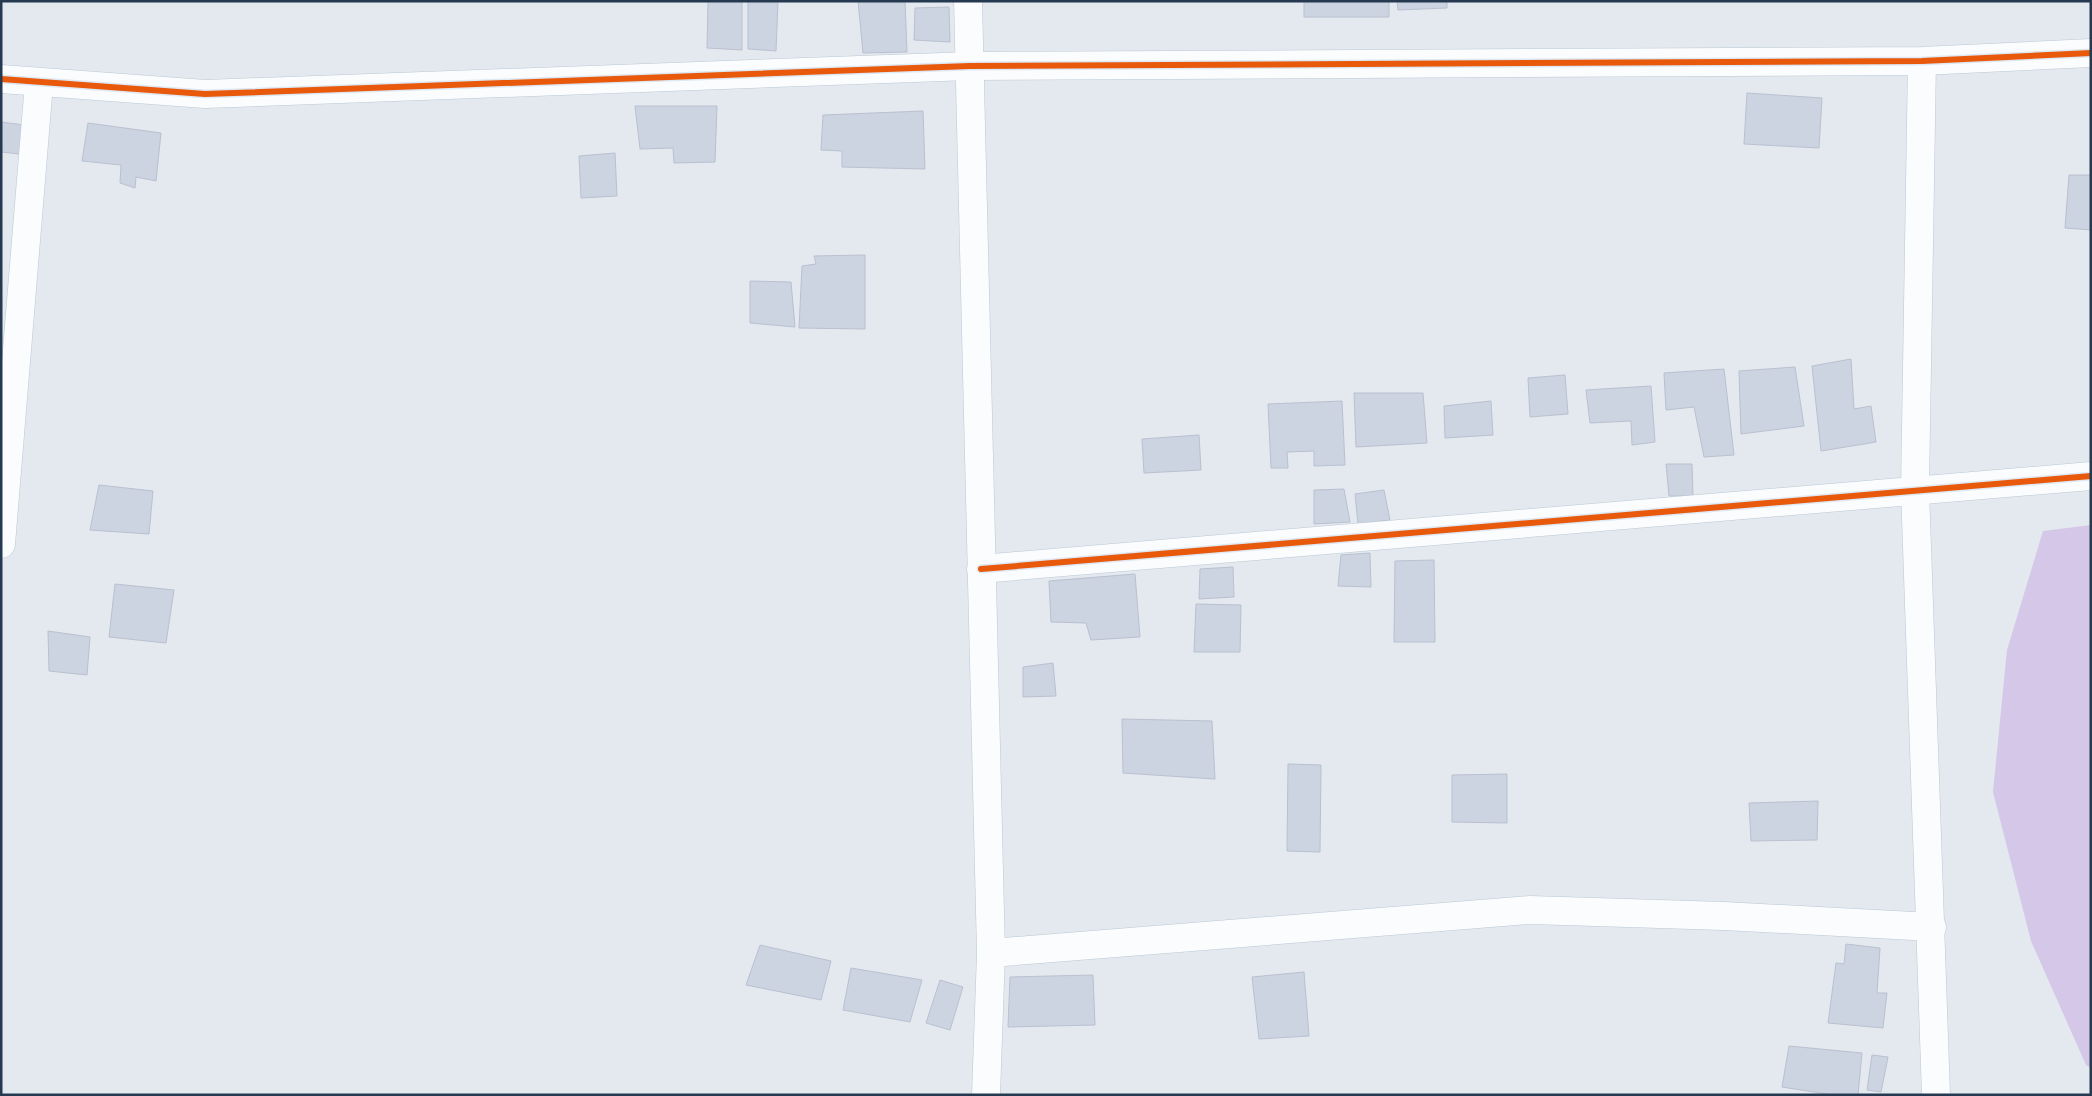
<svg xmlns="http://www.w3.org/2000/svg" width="2092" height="1096" font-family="Barlow,sans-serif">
<rect width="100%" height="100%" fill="#e3e9ef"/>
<path fill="#d5c7e8" d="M2091 525V1068L2086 1065 2031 941 1993 792 2007 650 2043 531Z"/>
<path fill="#ccd3e1" stroke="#bac0cf" d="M708 1H742V50L707 48Z
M748 1H778L776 51 748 49Z
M858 1H905L907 52 863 53Z
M1304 1H1389V17H1304Z
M1397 1H1447V8L1398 10Z
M949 7 950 42 914 40 915 8Z
M1747 93 1822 98 1819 148 1744 144Z
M635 106H717L715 162 674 163 673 148 640 149Z
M923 111 925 169 842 167V151L821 150 823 115Z
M1 122 24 125 20 154 1 152Z
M88 123 161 133 156 181 136 177 135 188 120 183 121 165 82 161Z
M615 153 617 196 581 198 579 156Z
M2069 175H2091V230L2065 228Z
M865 255V329L799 328 802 266 816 264 814 256Z
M750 281 791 282 795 327 750 323Z
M1851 359 1854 409 1871 406 1876 442 1821 451 1812 366Z
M1795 367 1804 426 1741 434 1739 371Z
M1724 369 1734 455 1704 457 1694 407 1666 410 1664 373Z
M1565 375 1568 414 1530 417 1528 378Z
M1651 386 1655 442 1632 445 1631 421 1590 423 1586 390Z
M1354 393H1423L1427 443 1356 447Z
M1342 401 1345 465 1314 466V451L1287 452 1288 468H1271L1268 404Z
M1491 401 1493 435 1445 438 1444 406Z
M1199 435 1201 470 1144 473 1142 439Z
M1666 464H1692L1693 496H1669Z
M99 485 153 491 149 534 90 530Z
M1344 489 1350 522 1314 524V490Z
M1384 490 1390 520 1358 524 1355 494Z
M1370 553 1371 587 1338 586 1341 555Z
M1434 560 1435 642H1394L1395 561Z
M1233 567 1234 597 1199 599 1200 569Z
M1135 574 1140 637 1091 640 1086 623 1051 622 1049 581Z
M115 584 174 590 166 643 109 637Z
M1196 604 1241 605 1240 652H1194Z
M48 631 90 637 87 675 49 671Z
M1053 663 1056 696 1023 697V667Z
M1122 719 1212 721 1215 779 1123 773Z
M1288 764 1321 765 1320 852 1287 851Z
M1507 774V823L1452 822V775Z
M1818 801 1817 840 1751 841 1749 803Z
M1846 944 1880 948 1877 993H1887L1883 1028 1828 1023 1836 963 1844 964Z
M760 945 831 961 821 1000 746 985Z
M851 968 922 980 910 1022 843 1010Z
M1304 972 1309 1036 1259 1039 1252 977Z
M1093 975 1095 1025 1008 1027 1010 977Z
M940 980 963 987 950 1030 926 1023Z
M1789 1046 1862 1053 1858 1095H1833L1782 1087Z
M1872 1055 1888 1057 1881 1092 1867 1090Z"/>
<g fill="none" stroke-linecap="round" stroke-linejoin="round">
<defs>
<path id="minor" d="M968 1 991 953 986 1095
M1 544 39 83
M981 569 2091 476
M991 953 1530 910 1724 916 1932 927"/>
<path id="tertiary" d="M1922 61 1915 489 1936 1095
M1 79 205 94 970 66 1922 61 2091 53"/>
</defs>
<use href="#minor" stroke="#bac8d5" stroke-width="29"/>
<use href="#tertiary" stroke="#bac8d5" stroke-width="29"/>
<use href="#minor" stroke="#fbfcfd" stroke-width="28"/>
<use href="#tertiary" stroke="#fbfcfd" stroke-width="28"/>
<defs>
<path id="cycleway" d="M1 79 205 94 970 66 1922 61 2091 53
M981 569 2091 476"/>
</defs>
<use href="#cycleway" stroke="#dee9f4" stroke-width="9"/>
<use href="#cycleway" stroke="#e8590c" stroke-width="6"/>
</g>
<rect width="2092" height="1096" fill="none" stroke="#253a50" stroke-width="5"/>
</svg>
